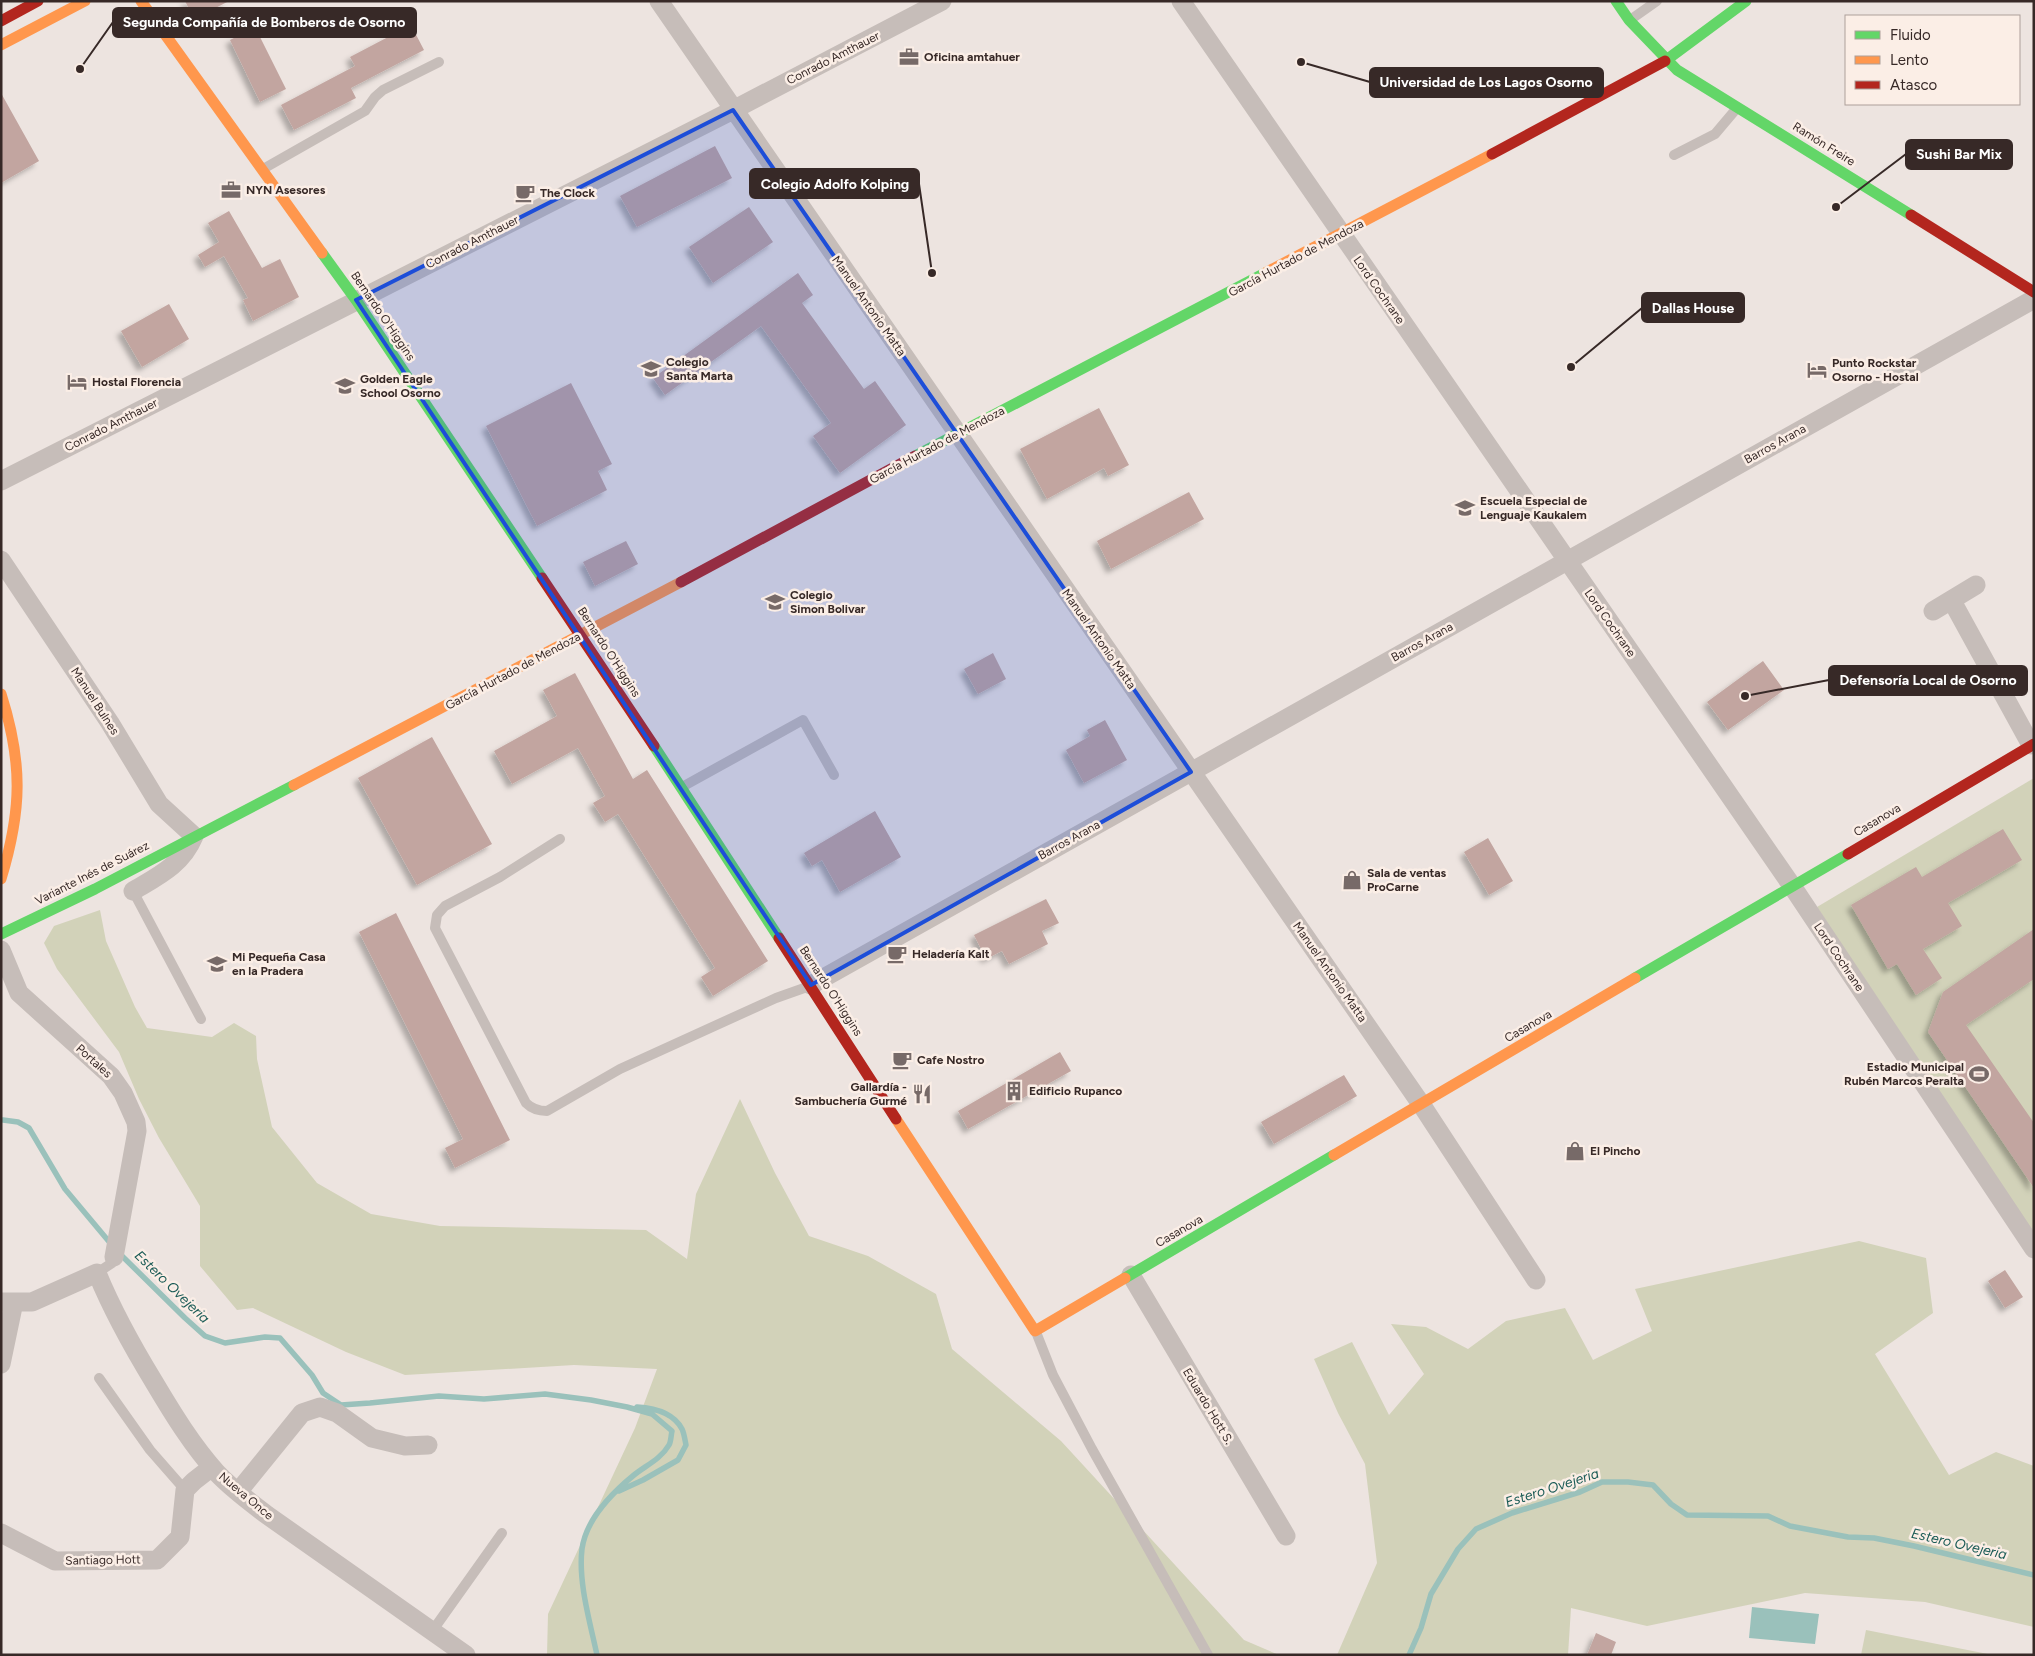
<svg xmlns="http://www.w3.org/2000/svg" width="2035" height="1656" font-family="Figtree,sans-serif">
<defs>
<filter id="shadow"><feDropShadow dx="-4.5" dy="4.5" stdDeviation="2.5" flood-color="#0004"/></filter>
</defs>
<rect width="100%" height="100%" fill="#ede4e0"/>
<path fill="#d2d2b9" d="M2034 778V1241L1817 907Z
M100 910 106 941 135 1007 147 1028 212 1037 234 1023 256 1036 257 1059 272 1127 317 1183 371 1214 440 1226 646 1230 687 1259 696 1194 740 1099 775 1173 809 1236 868 1256 936 1294 952 1349 1061 1441 1244 1640 1279 1655H547L548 1614 635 1428 657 1369 574 1365 405 1375 346 1352 253 1308 237 1310 200 1266V1206L159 1138 139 1099 119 1052 57 969 44 943 54 926Z
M1859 1241 1926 1258 1933 1313 1875 1354 1949 1475 1996 1452 2034 1466V1627L1925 1602 1805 1593 1647 1626 1571 1608 1568 1655H1337L1377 1563 1365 1464 1338 1413 1314 1359 1352 1342 1389 1415 1424 1374 1391 1324 1426 1327 1468 1349 1506 1321 1565 1308 1593 1360 1652 1331 1635 1289Z
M1866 1630 1993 1655H1861Z"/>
<path fill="#9ac1bb" d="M1752 1607 1819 1614 1815 1644 1749 1638Z"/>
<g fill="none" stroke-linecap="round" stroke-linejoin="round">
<path stroke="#9ac1bb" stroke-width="5.5" d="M3 1120 18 1122 29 1128 65 1189 111 1244
M119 1253 185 1318 205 1336 225 1343 265 1337 280 1338 312 1375 323 1393 341 1405 370 1403 439 1396 484 1399 545 1394 591 1400 627 1407 652 1414 672 1431C671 1435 671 1442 669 1445 661 1459 645 1466 634 1475 612 1493 586 1519 582 1549 578 1582 590 1622 597 1655
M619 1491 643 1480 678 1460 686 1445C685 1440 684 1433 682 1429 673 1412 654 1408 637 1407
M1409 1655 1421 1628 1431 1594 1458 1549 1476 1529 1512 1513 1580 1492 1602 1482H1628L1653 1485 1671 1504 1687 1515 1768 1516 1790 1526 1848 1537 1874 1538 1914 1546 2034 1575"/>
</g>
<path fill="#c2a5a0" filter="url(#shadow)" d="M185 1H229L194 19Z
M411 25 424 50 351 88 356 98 294 130 281 105 355 66 350 57Z
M255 27 286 89 260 102 230 40Z
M1 93 39 161 1 183Z
M715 146 732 178 637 227 620 196Z
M749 207 773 242 713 283 689 247Z
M229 211 262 268 280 259 299 297 253 321 243 300 248 298 224 256 205 267 198 255 219 242 208 223Z
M798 273 813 295 802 303 864 389 875 381 906 425 840 473 813 436 831 423 761 326 665 395 653 378Z
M169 304 189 339 142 367 121 331Z
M571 383 612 464 598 471 607 490 537 526 486 426Z
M1099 408 1129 465 1108 476 1104 468 1047 499 1020 449Z
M1189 492 1204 519 1111 569 1097 541Z
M626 541 638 564 595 586 583 562Z
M993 653 1006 679 978 694 964 669Z
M1763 661 1784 690 1728 730 1707 702Z
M575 673 633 779 647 770 768 961 713 996 701 977 715 968 618 814 605 822 593 803 605 796 578 748 512 784 494 751 557 716 543 690Z
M1105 720 1127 760 1084 783 1066 750 1090 736 1087 730Z
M432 737 492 844 417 885 358 778Z
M875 811 901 857 840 892 822 860 812 866 804 853Z
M2003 829 2022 860 1948 903 1962 926 1923 949 1942 978 1916 995 1897 964 1888 969 1851 905 1916 867 1922 877Z
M1488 838 1513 881 1489 895 1464 852Z
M1046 899 1059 923 1042 931 1048 944 1009 964 1002 951 986 959 974 935Z
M396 913 510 1140 455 1168 445 1148 463 1139 359 932Z
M2034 929V979L1966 1025 2034 1123V1188L1928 1032 1943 992Z
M1060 1052 1071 1071 968 1129 958 1111Z
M1344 1075 1357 1096 1274 1144 1261 1122Z
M2005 1270 2023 1297 2005 1308 1988 1281Z
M1596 1633 1616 1642 1611 1655H1587Z"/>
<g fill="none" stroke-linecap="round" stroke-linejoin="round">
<path stroke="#c6bdb9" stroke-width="10" d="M1630 20 1657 1
M1674 155 1715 134 1737 108
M263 169 365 111 375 97 383 90 439 62
M682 787 803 720 834 775
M560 839 500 877 445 906 437 915 435 928 526 1103C532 1109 538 1111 547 1111L620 1069 776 998 807 987
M133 891 201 1019
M97 1273 112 1263 114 1257
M1036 1332 1053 1375 1092 1449 1208 1655
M99 1378 150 1450 185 1490
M433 1630 502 1533"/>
<path stroke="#c6bdb9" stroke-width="19" d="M659 1 1421 1104 1536 1280
M1181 1 1792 886 2034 1249
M1 481 733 110 942 1
M1 560 110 723 159 804 194 836C182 865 158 876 133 891
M1952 601 2031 745
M1933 611 1976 585
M1 950 19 993 111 1076 123 1093 136 1122 137 1131 114 1257
M811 985 2034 299
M1131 1275 1286 1536
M1 1302H32L97 1273C113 1312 132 1346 154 1382 173 1414 192 1445 217 1473 232 1489 250 1502 267 1515L466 1655
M1 1364 14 1302
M238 1492 302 1413 320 1407 337 1413 372 1438 405 1446 428 1445
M1 1533 55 1561 157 1560 180 1537 185 1490 194 1481 212 1467"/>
<path stroke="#63d668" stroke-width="11" d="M1616 1 1629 20 1677 70 1911 215
M1665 61 1746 1
M322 253 356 300 542 578
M915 456 1265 273
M654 746 779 938
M1 934 95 889 294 785
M1635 978 1848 854
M1125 1278 1334 1155"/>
<path stroke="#ff974d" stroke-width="11" d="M141 1 322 253
M1 45 85 1
M1265 273 1492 154
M1 694C23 763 22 810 1 879
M294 785 681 582
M896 1119 1035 1331 1125 1278
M1334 1155 1635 978"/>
<path stroke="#b3261e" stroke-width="11" d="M1 21 38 1
M1492 154 1665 61
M1911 215 2034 292
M542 578 654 746
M681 582 915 456
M1848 854 2034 744
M779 938 896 1119"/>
</g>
<path fill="#1d4ed8" fill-opacity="0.2" stroke="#1d4ed8" stroke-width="4" stroke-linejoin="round" d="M733 110 1191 772 811 985 356 300Z"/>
<defs>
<symbol id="office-bare" viewBox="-9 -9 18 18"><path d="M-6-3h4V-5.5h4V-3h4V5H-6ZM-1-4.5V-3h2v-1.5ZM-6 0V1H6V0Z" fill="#776a68" stroke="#fbeee6" stroke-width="2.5" paint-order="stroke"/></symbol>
<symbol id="cafe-bare" viewBox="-9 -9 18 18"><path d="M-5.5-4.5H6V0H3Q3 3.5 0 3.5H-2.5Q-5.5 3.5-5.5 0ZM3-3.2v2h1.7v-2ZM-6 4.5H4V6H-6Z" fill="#776a68" stroke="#fbeee6" stroke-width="2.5" paint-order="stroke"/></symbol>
<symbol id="school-bare" viewBox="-9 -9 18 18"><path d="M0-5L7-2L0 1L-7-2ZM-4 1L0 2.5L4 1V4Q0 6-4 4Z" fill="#776a68" stroke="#fbeee6" stroke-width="2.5" paint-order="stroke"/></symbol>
<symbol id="hotel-bare" viewBox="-9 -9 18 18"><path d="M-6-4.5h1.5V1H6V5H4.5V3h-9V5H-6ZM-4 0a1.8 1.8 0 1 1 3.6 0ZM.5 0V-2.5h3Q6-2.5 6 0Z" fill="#776a68" stroke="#fbeee6" stroke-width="2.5" paint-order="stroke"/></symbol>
<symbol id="shop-bare" viewBox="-9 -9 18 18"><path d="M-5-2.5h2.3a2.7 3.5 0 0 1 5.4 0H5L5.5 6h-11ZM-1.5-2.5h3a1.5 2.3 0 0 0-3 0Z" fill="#776a68" stroke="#fbeee6" stroke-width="2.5" paint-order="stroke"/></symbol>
<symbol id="stadium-bare" viewBox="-9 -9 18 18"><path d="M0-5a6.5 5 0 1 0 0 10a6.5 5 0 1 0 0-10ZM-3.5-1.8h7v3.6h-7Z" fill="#776a68" stroke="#fbeee6" stroke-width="2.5" paint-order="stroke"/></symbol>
<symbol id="building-bare" viewBox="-9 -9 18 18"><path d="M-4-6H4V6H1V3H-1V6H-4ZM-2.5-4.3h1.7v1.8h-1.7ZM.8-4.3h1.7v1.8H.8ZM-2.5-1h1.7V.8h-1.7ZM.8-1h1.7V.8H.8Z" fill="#776a68" stroke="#fbeee6" stroke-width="2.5" paint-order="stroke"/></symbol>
<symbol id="restaurant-bare" viewBox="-9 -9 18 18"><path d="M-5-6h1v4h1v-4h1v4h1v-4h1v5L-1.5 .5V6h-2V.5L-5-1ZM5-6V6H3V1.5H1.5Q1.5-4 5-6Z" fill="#776a68" stroke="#fbeee6" stroke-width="2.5" paint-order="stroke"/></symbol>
</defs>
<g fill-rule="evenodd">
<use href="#office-bare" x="895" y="43" width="28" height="28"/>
<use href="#office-bare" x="217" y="176" width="28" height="28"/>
<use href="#cafe-bare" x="511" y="179" width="28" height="28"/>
<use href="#school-bare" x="637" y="355" width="28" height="28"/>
<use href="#hotel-bare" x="1803" y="356" width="28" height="28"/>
<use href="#hotel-bare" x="63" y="368" width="28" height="28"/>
<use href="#school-bare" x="331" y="372" width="28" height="28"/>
<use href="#school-bare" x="1451" y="494" width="28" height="28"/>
<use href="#school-bare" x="761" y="588" width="28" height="28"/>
<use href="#shop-bare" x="1338" y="866" width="28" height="28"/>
<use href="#cafe-bare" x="883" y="940" width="28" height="28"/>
<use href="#school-bare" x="203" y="950" width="28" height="28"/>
<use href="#cafe-bare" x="888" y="1046" width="28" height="28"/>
<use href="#stadium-bare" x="1965" y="1060" width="28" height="28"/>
<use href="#building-bare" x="1000" y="1077" width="28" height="28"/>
<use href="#restaurant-bare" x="908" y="1080" width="28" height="28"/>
<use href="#shop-bare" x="1561" y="1137" width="28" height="28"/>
</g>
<g text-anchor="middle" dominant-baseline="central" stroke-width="5" stroke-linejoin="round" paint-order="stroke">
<g font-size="12" font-weight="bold" fill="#372927" stroke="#fbeee6" text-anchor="start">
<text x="924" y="57">Oficina amtahuer</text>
<text x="246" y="190">NYN Asesores</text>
<text x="540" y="193">The Clock</text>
<text x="666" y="362">Colegio<tspan x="666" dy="14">Santa Marta</tspan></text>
<text x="1832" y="363">Punto Rockstar<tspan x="1832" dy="14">Osorno - Hostal</tspan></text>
<text x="360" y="379">Golden Eagle<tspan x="360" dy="14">School Osorno</tspan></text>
<text x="92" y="382">Hostal Florencia</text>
<text x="1480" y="501">Escuela Especial de<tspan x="1480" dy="14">Lenguaje Kaukalem</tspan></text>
<text x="790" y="595">Colegio<tspan x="790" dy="14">Simon Bolivar</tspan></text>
<text x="1367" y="873">Sala de ventas<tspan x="1367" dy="14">ProCarne</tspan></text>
<text x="912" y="954">Heladería Kalt</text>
<text x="232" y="957">Mi Pequeña Casa<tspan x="232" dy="14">en la Pradera</tspan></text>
<text x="917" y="1060">Cafe Nostro</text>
<text x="1964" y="1067" text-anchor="end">Estadio Municipal<tspan x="1964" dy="14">Rubén Marcos Peralta</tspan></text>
<text x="907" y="1087" text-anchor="end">Gallardía -<tspan x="907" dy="14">Sambuchería Gurmé</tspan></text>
<text x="1029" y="1091">Edificio Rupanco</text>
<text x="1590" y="1151">El Pincho</text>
</g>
<g font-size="12" fill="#372927" stroke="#fbeee6">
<text transform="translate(833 58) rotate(-27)">Conrado Amthauer</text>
<text transform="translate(1824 144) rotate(32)">Ramón Freire</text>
<text transform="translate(472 242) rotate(-27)">Conrado Amthauer</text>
<text transform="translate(1296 258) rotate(-28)">García Hurtado de Mendoza</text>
<text transform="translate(1379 290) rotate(55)">Lord Cochrane</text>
<text transform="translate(869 306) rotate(55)">Manuel Antonio Matta</text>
<text transform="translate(383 316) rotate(56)">Bernardo O'Higgins</text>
<text transform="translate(111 425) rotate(-27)">Conrado Amthauer</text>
<text transform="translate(1775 444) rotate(-29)">Barros Arana</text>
<text transform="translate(937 445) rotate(-28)">García Hurtado de Mendoza</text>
<text transform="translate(1610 623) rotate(55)">Lord Cochrane</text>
<text transform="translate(1099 639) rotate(55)">Manuel Antonio Matta</text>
<text transform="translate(1422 642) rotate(-29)">Barros Arana</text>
<text transform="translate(609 652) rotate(57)">Bernardo O'Higgins</text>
<text transform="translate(513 671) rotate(-28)">García Hurtado de Mendoza</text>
<text transform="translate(95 701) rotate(57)">Manuel Bulnes</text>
<text transform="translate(1877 820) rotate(-31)">Casanova</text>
<text transform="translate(1069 840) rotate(-29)">Barros Arana</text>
<text transform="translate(92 873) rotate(-27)">Variante Inés de Suárez</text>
<text transform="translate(1839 957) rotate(56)">Lord Cochrane</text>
<text transform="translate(1330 972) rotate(55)">Manuel Antonio Matta</text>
<text transform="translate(831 991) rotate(57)">Bernardo O'Higgins</text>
<text transform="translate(1528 1026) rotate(-30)">Casanova</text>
<text transform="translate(94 1061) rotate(42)">Portales</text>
<text transform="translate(1179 1231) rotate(-30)">Casanova</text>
<text transform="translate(1208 1406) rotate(59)">Eduardo Hott S.</text>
<text transform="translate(246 1496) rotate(40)">Nueva Once</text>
<text transform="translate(103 1560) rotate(-1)">Santiago Hott</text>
</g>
<g font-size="14" font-style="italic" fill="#1a5b56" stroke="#fbeee6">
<text transform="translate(172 1287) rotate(44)">Estero Ovejeria</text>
<text transform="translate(1552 1488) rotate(-18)">Estero Ovejeria</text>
<text transform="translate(1959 1544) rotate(13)">Estero Ovejeria</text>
</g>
</g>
<path fill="none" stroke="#372927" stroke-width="2" d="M80 69L113 22M1301 62L1370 82M1836 207L1906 154M932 273L919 184M1571 367L1642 308M1745 696L1829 680"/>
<g fill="#372927" stroke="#fbeee6" stroke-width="2">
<circle cx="80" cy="69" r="5"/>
<circle cx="1301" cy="62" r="5"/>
<circle cx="1836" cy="207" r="5"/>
<circle cx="932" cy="273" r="5"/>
<circle cx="1571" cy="367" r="5"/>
<circle cx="1745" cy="696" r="5"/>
</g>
<g fill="#372927" stroke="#372927" stroke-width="2">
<rect x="113" y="8" width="303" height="29" rx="5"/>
<rect x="1370" y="68" width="233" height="29" rx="5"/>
<rect x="1906" y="140" width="106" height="29" rx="5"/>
<rect x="750" y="169" width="169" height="29" rx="5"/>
<rect x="1642" y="293" width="102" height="29" rx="5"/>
<rect x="1829" y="666" width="198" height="29" rx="5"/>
</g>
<g font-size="14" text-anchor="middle" font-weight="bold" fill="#fff">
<text x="264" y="27">Segunda Compañía de Bomberos de Osorno</text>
<text x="1486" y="87">Universidad de Los Lagos Osorno</text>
<text x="1959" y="159">Sushi Bar Mix</text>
<text x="835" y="189">Colegio Adolfo Kolping</text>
<text x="1693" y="313">Dallas House</text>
<text x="1928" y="685">Defensoría Local de Osorno</text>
</g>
<rect width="2035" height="1656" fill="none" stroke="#372927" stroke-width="5"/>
<rect x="1845" y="15" width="175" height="90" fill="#fbeee6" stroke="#ad9f9a"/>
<rect x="1855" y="31" width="25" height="8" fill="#63d668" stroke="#ad9f9a"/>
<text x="1890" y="40" font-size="15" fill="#372927">Fluido</text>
<rect x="1855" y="56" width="25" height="8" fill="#ff974d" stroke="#ad9f9a"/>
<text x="1890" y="65" font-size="15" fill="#372927">Lento</text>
<rect x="1855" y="81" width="25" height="8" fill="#b3261e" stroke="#ad9f9a"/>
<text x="1890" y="90" font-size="15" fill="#372927">Atasco</text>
</svg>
